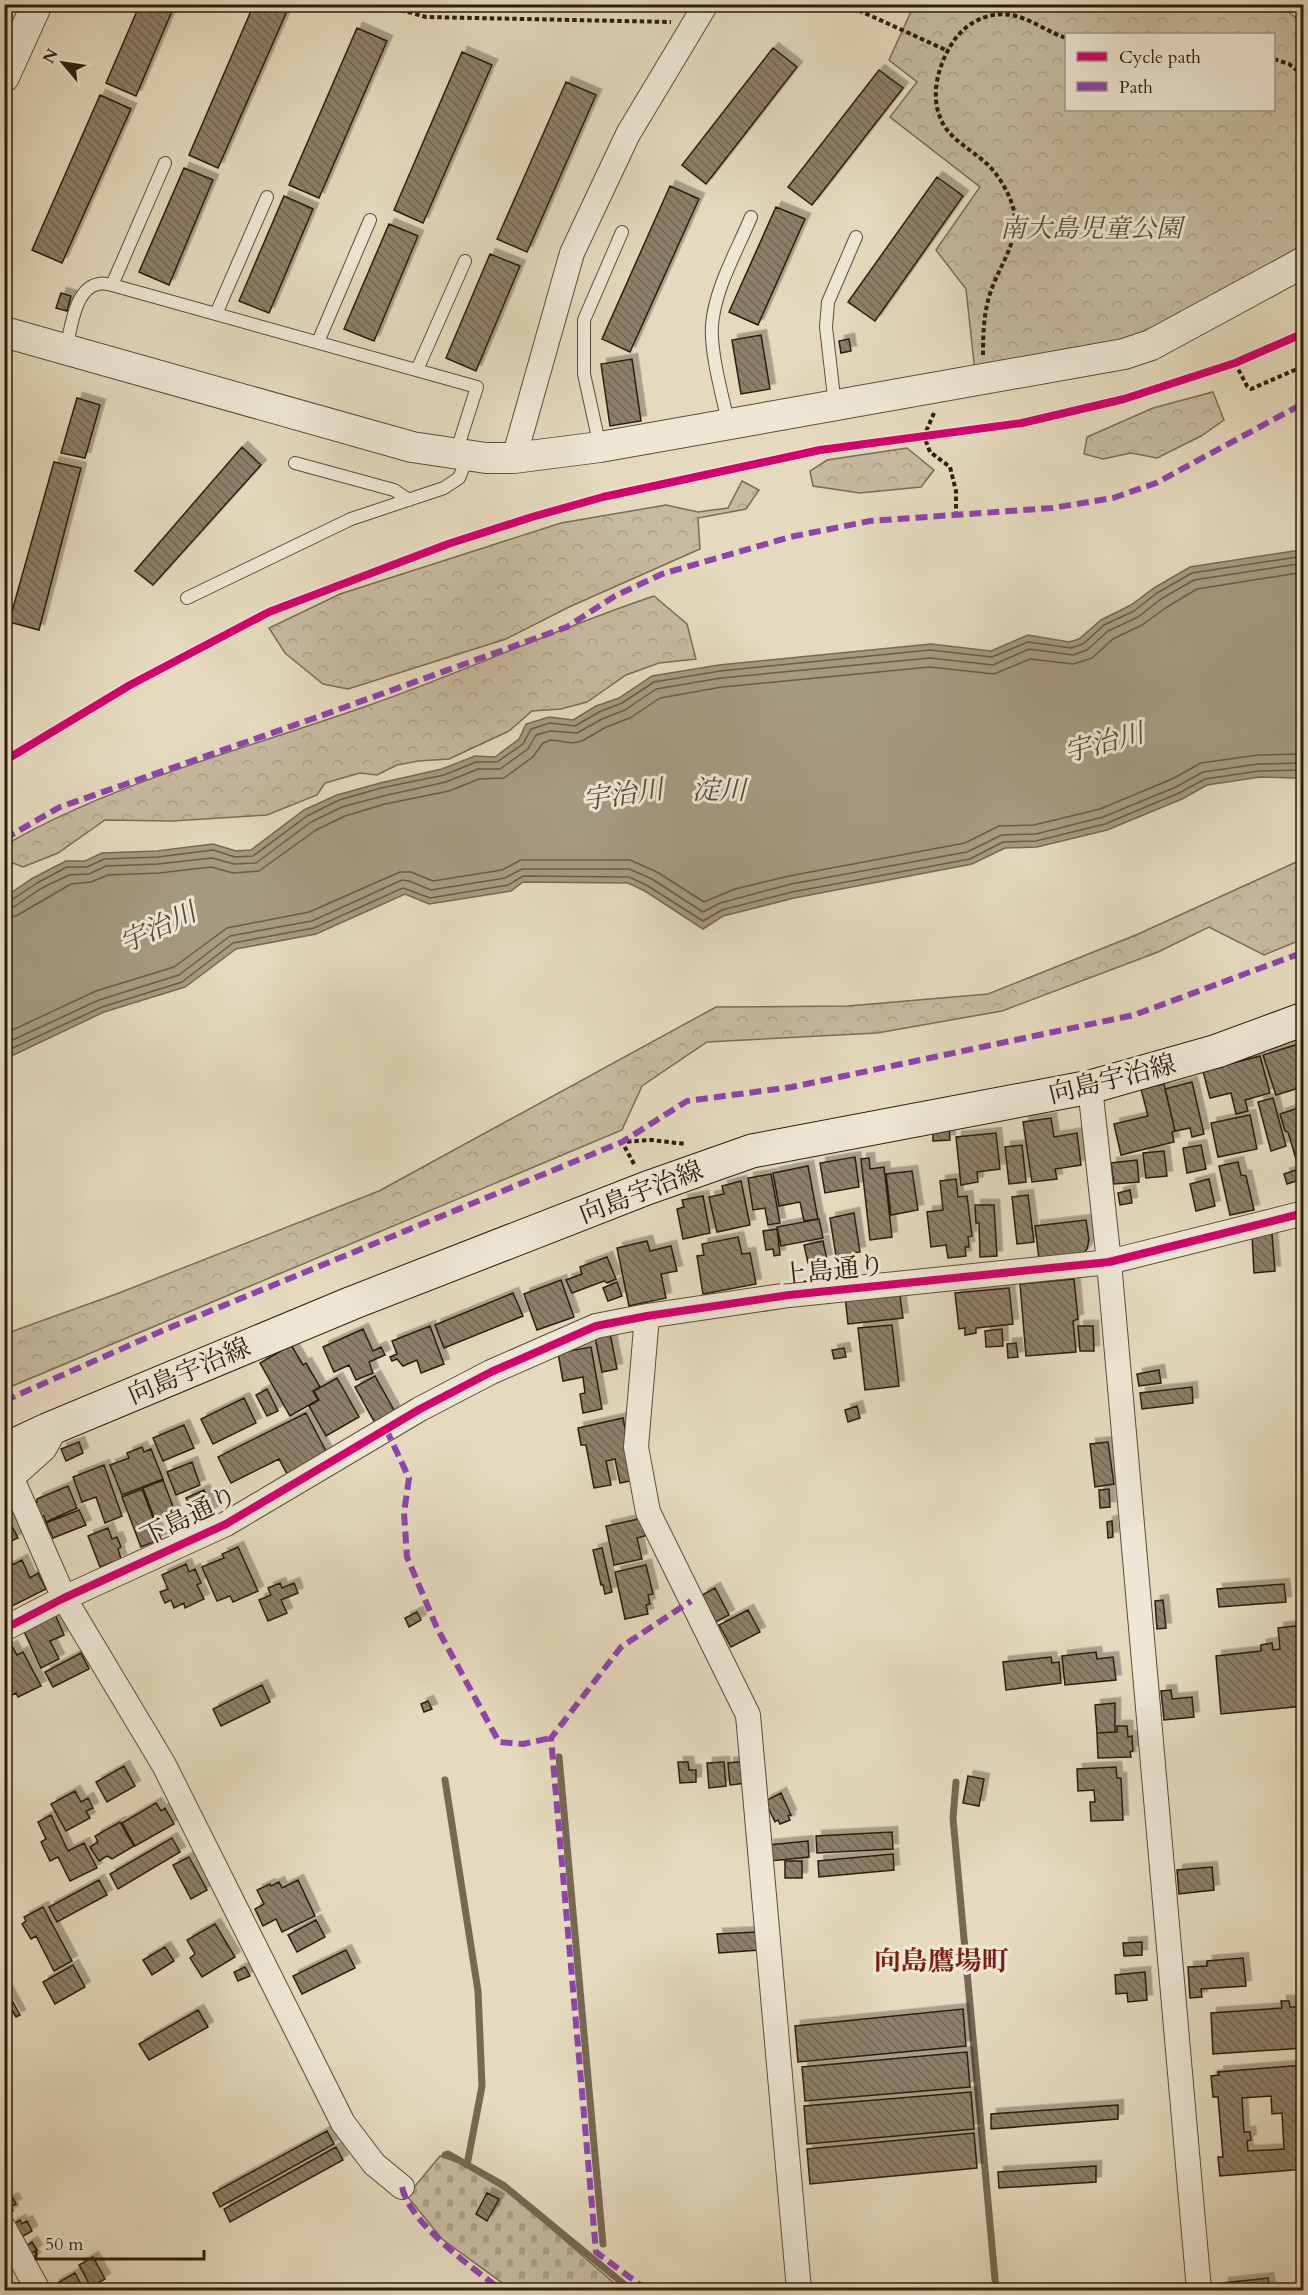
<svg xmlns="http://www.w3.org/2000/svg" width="1308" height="2295" font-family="Cardo,'Noto Serif JP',serif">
<defs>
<pattern id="forest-crowns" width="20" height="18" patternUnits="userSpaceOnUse" patternTransform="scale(1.5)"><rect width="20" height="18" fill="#c6baa0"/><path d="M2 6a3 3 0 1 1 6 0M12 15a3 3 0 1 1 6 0" fill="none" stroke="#aa9f89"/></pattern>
<pattern id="cemetery-stones" width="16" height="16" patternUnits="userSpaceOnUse" patternTransform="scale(1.5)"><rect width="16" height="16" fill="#c6baa0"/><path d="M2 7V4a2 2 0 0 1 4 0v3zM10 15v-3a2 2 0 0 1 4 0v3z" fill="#aa9f89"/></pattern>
<pattern id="building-back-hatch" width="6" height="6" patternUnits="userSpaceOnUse" patternTransform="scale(1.5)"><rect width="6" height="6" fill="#8d7f69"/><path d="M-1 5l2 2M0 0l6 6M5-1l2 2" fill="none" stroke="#746755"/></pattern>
<filter id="shadow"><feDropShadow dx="5.5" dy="-5.5" stdDeviation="0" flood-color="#0004"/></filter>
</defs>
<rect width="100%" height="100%" fill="#e5dabe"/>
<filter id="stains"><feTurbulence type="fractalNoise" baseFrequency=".00333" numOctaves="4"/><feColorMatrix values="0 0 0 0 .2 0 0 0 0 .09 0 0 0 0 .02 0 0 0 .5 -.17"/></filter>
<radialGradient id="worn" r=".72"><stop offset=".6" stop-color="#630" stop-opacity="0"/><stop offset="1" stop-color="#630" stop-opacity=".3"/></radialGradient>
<path fill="url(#forest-crowns)" stroke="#7a6c56" stroke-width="1.5" fill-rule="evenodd" d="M914 5H1279L1303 23V247L1192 308 1121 345 975 372 966 289 936 250 980 187 890 117 917 82 889 60ZM1066 34H1274V110H1066Z
M1213 392 1224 420 1201 436 1157 458 1131 453 1103 459 1084 454 1087 437 1153 408Z
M907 448 934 470 921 487 860 493 813 486 810 471 827 460Z
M742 481 759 490 746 509 698 518 700 549 569 607 506 639 348 689 323 684 285 653 269 628 340 594 561 523 666 505 698 512 728 508Z
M654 596 687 624 696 659 659 663 626 675 587 702 561 709 532 711 509 731 449 759 418 761 397 765 377 775 360 773 325 783 317 795 267 815 172 821 105 820 58 853 23 867 5 860V845C114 782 242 750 361 708 460 674 555 629 654 596Z
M1303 859V939L1264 955 1209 927 1158 952 1002 1011 877 1033 707 1042 642 1086 622 1130 5 1389V1334L119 1293 379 1191 716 1007 848 1006 988 994 1136 935Z"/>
<path fill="url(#cemetery-stones)" stroke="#7a6c56" stroke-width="1.5" d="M440 2156 462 2164 510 2193 622 2290H512L442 2239 407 2196Z"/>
<path fill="#a69a81" stroke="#766852" stroke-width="1.5" d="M1300 550H1304L1303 776 1295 778 1260 777 1207 785 1182 799 1107 830 1037 847 1005 848 972 864 794 898 723 916 703 929 645 891 628 883 523 882 511 891 429 904 405 894 316 934 236 949 185 987 104 1012 5 1059V897L33 878 66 861H85L102 853 157 851 213 844 236 851 251 850 304 810 337 795 380 783 442 769 475 756 495 757 519 739 526 724 549 717 573 720 596 706 619 698 652 676 719 665 931 644 991 651 1028 635 1069 642 1079 639 1101 620 1131 605 1154 588 1190 567Z"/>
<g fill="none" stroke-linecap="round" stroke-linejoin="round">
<path stroke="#6a5c46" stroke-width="1.5" d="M4 901H10L37 883 67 867H87L104 859 158 857 213 850 235 857 253 856 307 816 339 800 381 788 444 775 476 762H497L523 744 531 729 550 723 575 726 599 712 622 703 654 682 720 671 930 650 992 657 1028 642 1071 648 1083 644 1104 625 1134 611 1157 593 1192 573 1304 556
M4 909 14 907 40 889 69 875 89 874 106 866 158 864 212 858 234 864 256 863 311 822 342 807 383 796 446 782 478 769H500L528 749 536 735 550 731 577 733 602 719 625 710 656 689 721 678 930 658 993 665 1029 649 1073 655 1087 650 1108 631 1138 617 1161 599 1194 580 1304 563
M4 918 16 916 71 884 91 882 108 875 159 873 211 867 233 873 259 871 316 830 345 816 385 804 449 791 479 779 504 778 533 757 543 743 551 740 573 743 582 741 606 727 630 718 660 698 722 687 930 667 994 674 1030 659 1073 664 1092 658 1113 639 1142 625 1167 607 1197 589 1304 572
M4 1034 96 991 174 967 227 928 309 912 400 872H411L433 881 502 870 521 860H630L657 872 704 902 735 889 789 876 965 843 999 826 1034 825 1100 809 1172 779 1201 763 1258 755 1304 754
M4 1044 99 1000 179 975 230 936 312 921 402 880 409 881 431 890 505 878 522 869H629L652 879 703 912 720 903 791 884 967 852 1002 835 1036 834 1103 817 1176 787 1203 772 1258 764 1304 763
M4 1052 102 1007 182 982 233 943 314 928 403 888 430 898 508 885 523 876 629 877 648 886 703 921 722 910 792 892 970 859 1003 842 1036 841 1105 824 1179 793 1205 779 1259 771 1304 770"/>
<path stroke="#766852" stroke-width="7" d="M1301 1221 1304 1245
M559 1757 603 2244
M445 1780 478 1991 482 2086 467 2165
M956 1782 953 1818 996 2290
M445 2155 448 2154 503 2185 631 2290"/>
</g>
<path fill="url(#building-back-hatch)" stroke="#2d1d0c" stroke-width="1.5" fill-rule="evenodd" filter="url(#shadow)" d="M140 4H175L136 96 106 83Z
M254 4H273L287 11 218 168 189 155Z
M357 28 387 41 319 198 289 185Z
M773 48 797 67 706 184 682 165Z
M462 52 492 65 423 223 394 210Z
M879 70 903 88 812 205 788 187Z
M566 82 596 95 527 252 497 239Z
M100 95 131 109 62 263 32 250Z
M184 168 213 180 169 285 139 272Z
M937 177 963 196 875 321 848 302Z
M670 186 699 199 630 352 602 339Z
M284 196 313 209 269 313 239 301Z
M776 207 805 219 758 325 729 312Z
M389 224 418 236 374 341 344 329Z
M490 254 520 266 476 371 446 358Z
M61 293 71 296 67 311 56 308Z
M761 335 770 389 741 394 732 340Z
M849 339 851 351 841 353 839 341Z
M632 359 641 421 610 426 601 364Z
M77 398 100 405 85 458 61 453Z
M242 447 261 465 153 585 135 571Z
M54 462 81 468 39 630 9 622Z
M1302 1043 1304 1046V1102L1299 1088 1276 1095 1263 1055Z
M1260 1056 1270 1093 1245 1100 1248 1111 1236 1114 1231 1093 1210 1098 1203 1071Z
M1192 1082 1204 1134 1192 1137 1190 1128 1175 1131 1165 1089Z
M1164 1084 1175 1131 1172 1132 1174 1142 1121 1155 1114 1124 1148 1116 1141 1089Z
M1273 1098 1286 1146 1271 1151 1258 1102Z
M1304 1106V1185L1302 1179 1287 1184 1284 1174 1299 1169 1288 1132 1285 1131 1280 1114Z
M1250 1115 1257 1149 1218 1157 1211 1123Z
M1051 1118 1054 1137 1077 1133 1081 1165 1055 1169 1057 1179 1032 1182 1023 1122Z
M949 1128 950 1140 933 1141V1129Z
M996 1133 1000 1169 977 1172 978 1182 961 1185 956 1137Z
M1022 1145 1026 1182 1009 1184 1005 1147Z
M1201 1145 1206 1169 1187 1173 1183 1148Z
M1164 1151 1167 1176 1146 1178 1143 1153Z
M855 1157 859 1187 825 1193 820 1163Z
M869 1158 870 1169 884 1167 892 1237 870 1240 861 1159Z
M1137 1160 1139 1182 1114 1184 1111 1163Z
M1238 1162 1241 1175 1246 1176 1254 1210 1230 1215 1219 1166Z
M808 1166 818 1219 804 1221 800 1202 779 1206 773 1173Z
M912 1171 918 1210 891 1215 886 1174Z
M771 1174 780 1223 768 1225 765 1208 753 1210 748 1178Z
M956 1179 958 1197 967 1196 972 1236 968 1237 969 1247H965L966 1256 948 1258 946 1245 931 1247 927 1212 943 1210 940 1181Z
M1209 1179 1215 1206 1196 1211 1190 1184Z
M741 1181 750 1225 717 1232 709 1197 724 1194 722 1186Z
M1130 1190 1132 1203 1120 1205 1118 1193Z
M1028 1195 1034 1242 1017 1244 1012 1197Z
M703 1196 710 1233 683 1239 677 1209 684 1207 682 1200Z
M975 1205H994L997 1256 980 1257 979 1223H976Z
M854 1213 860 1252 836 1256 830 1218Z
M819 1219 823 1238 781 1246 777 1227Z
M1086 1220 1089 1240 1087 1249 1083 1254 1039 1259 1035 1226Z
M777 1229 780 1255 774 1256 773 1249 766 1250 763 1231Z
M1272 1234 1275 1271 1254 1273 1252 1235Z
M738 1237 742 1254 750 1253 756 1284 703 1294 697 1256 704 1255 702 1244Z
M647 1241 650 1251 671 1246 677 1271 661 1274 666 1298 629 1306 617 1248Z
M823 1241 827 1260 808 1263 804 1245Z
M607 1257 616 1279 607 1283 604 1281 572 1293 566 1280 582 1274 580 1267Z
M1074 1279 1078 1319 1073 1321 1076 1352 1026 1356 1020 1284Z
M561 1280 574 1317 537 1330 524 1294Z
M617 1282 622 1296 608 1301 603 1288Z
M1009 1288 1013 1324 976 1328V1333L965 1335V1328L959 1329 955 1293Z
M899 1289 903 1318 848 1324 845 1296Z
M513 1293 523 1316 444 1348 435 1325Z
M892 1325 899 1386 865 1390 858 1328Z
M430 1326 444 1364 421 1373 417 1360 403 1366 397 1359 392 1361 390 1357 397 1354 392 1341Z
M1078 1326H1093L1094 1351H1080Z
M363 1329 373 1351 381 1347 385 1355 369 1362 373 1373 356 1380 349 1365 334 1372 323 1347Z
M1002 1329 1003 1346 986 1347 985 1331Z
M610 1333 617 1369 602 1372 595 1337Z
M1016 1343 1018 1357 1008 1358 1007 1344Z
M291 1345 303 1365 306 1363 320 1387 313 1391 318 1400 290 1416 260 1363Z
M591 1347 602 1409 583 1413 580 1394 585 1393 583 1377 563 1381 558 1353Z
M844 1348 846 1357 834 1359 832 1350Z
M1159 1370 1161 1383 1139 1386 1137 1374Z
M375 1376 395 1412 375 1423 355 1387Z
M337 1378 359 1417 326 1436 309 1406 319 1400 314 1391Z
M1192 1387 1193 1403 1142 1409 1140 1393Z
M267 1389 278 1411 267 1416 256 1395Z
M244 1398 256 1423 213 1444 201 1419Z
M857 1406 860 1418 848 1422 845 1410Z
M306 1413 327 1453 287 1474 279 1459 231 1483 218 1457Z
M623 1418 635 1480 620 1483 615 1459 606 1461 611 1485 594 1488 586 1445H581L578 1428Z
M184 1425 194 1448 163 1461 153 1438Z
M79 1442 83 1453 66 1461 61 1449Z
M1108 1442 1114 1484 1095 1487 1090 1444Z
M142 1447 144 1452 151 1449 163 1479 122 1495 110 1465 129 1458 127 1453Z
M192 1462 200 1485 176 1495 167 1472Z
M104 1465 122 1516 105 1523 96 1497 82 1502 73 1477Z
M163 1480 175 1512 155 1520 143 1488Z
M68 1486 77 1508 46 1522 44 1516 39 1518 33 1504 37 1502V1499Z
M142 1489 161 1539 141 1547 122 1497Z
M1109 1489 1110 1507 1100 1508 1099 1490Z
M204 1490 214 1511 195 1520 186 1498Z
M79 1510 86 1525 53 1538 46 1523Z
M6 1515 18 1538 4 1544V1516Z
M648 1517 652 1534 637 1538 642 1559 614 1565 606 1526Z
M1112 1521 1113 1537 1108 1538 1107 1522Z
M108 1528 112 1539 117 1537 121 1547 118 1549 121 1559 100 1567 88 1536Z
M238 1547 258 1591 233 1602 230 1596 217 1601 202 1567 224 1558 222 1554Z
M602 1548 612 1592 605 1594 603 1585H601L593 1550Z
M22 1560 30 1578 38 1573 46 1589 8 1608 4 1601V1569Z
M186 1564 189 1572 195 1569 201 1583 197 1585 204 1599 185 1608 184 1603 174 1608 171 1600 165 1603 160 1592 168 1589 162 1575Z
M646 1565 653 1594 648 1595 650 1604 646 1605 648 1614 625 1619 615 1572Z
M280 1583 282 1588 294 1583 298 1593 281 1600 287 1613 268 1621 259 1600 271 1595 268 1588Z
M1284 1584 1286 1602 1219 1607 1217 1589Z
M715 1588 729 1615 716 1622 702 1595Z
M1163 1600 1166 1628 1157 1629 1155 1601Z
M748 1610 760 1632 731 1647 719 1625Z
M417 1612 421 1620 409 1627 405 1618Z
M55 1614 64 1635 50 1641 59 1659 41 1668 23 1629Z
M1304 1625V1706L1221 1714 1216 1656 1261 1651V1645L1272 1643 1273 1650 1280 1649 1278 1628Z
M12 1646 17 1655 23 1652 41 1686 18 1697 16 1693 4 1699V1650Z
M1096 1652 1097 1659 1113 1657 1116 1680 1065 1685 1062 1656Z
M81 1653 89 1669 53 1687 45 1672Z
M1051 1657 1052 1663 1059 1662 1061 1683 1006 1690 1003 1662Z
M262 1685 270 1702 221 1726 213 1709Z
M1171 1690 1172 1699 1192 1697 1194 1717 1164 1720 1161 1691Z
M428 1701 432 1709 424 1712 421 1704Z
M1115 1703V1732L1097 1733 1095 1705Z
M1117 1726H1127L1128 1737 1132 1736 1133 1751 1130 1752 1131 1757 1098 1758 1097 1733 1117 1732Z
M745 1761 747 1783 730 1785 728 1763Z
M678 1762H688L689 1770H696V1782L680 1783Z
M724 1762 726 1786 709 1788 707 1763Z
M124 1766 135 1786 107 1802 96 1782Z
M1116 1767 1117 1778H1121L1123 1820 1091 1821 1090 1802H1095L1094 1790 1078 1791 1077 1769Z
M968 1776 984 1779 979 1806 963 1803Z
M75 1791 81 1802 88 1798 93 1808 86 1811 90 1818 66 1831 51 1804Z
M781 1793 791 1815 788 1816 790 1820 780 1824 778 1820 775 1822 765 1801Z
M156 1803 161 1811 165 1808 174 1824 135 1846 122 1823Z
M51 1815 68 1851 84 1843 97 1868 70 1881 58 1857 50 1861 41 1842 46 1839 38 1822Z
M120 1822 134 1846 112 1859 107 1856 99 1861 90 1847 98 1842 95 1836Z
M892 1832 893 1849 817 1853 816 1836Z
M172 1838 180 1852 118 1889 110 1874Z
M808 1841 809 1857 770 1861 768 1845Z
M893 1854 894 1870 819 1877 818 1861Z
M189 1857 207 1890 191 1899 173 1865Z
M785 1861H802V1878H785Z
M1212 1867 1214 1890 1179 1894 1177 1870Z
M99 1880 107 1895 57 1922 49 1907Z
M298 1880 315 1916 282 1932 276 1919 263 1926 255 1909 264 1904 257 1890 270 1884 271 1886 279 1882 282 1888Z
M43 1907 72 1961 54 1971 36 1936 31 1939 22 1924 26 1921 24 1917Z
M316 1920 325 1937 297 1952 288 1935Z
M215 1924 235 1957 202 1977 190 1958 195 1954 187 1940Z
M757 1932 759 1950 719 1953 717 1934Z
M1142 1942V1955L1124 1956 1123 1943Z
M165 1947 174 1961 152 1975 143 1960Z
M346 1950 355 1968 302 1994 293 1976Z
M1243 1958 1246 1986 1201 1989 1202 1997 1190 1998 1188 1967 1207 1966V1961Z
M73 1965 85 1987 55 2004 43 1982Z
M245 1967 250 1976 238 1981 234 1972Z
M1145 1972 1147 2000 1128 2002 1127 1993 1116 1994 1115 1975Z
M7 1991 20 2015 16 2017 4 1997V1992Z
M1281 2001H1289L1290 2007H1304V2048L1213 2054 1211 2013 1282 2008Z
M963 2009 966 2046 798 2062 795 2026Z
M198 2010 208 2027 149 2060 139 2044Z
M967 2052 970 2087 805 2101 802 2067Z
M1304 2065V2169L1220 2176 1218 2157H1223L1218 2097H1213L1211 2076 1219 2075 1218 2072ZM1271 2096 1272 2114 1282 2113 1284 2149 1248 2151 1247 2141 1251 2140 1250 2132H1244L1242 2098Z
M971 2092 974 2129 807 2144 804 2106Z
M1118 2105V2119L991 2129V2114Z
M327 2131 334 2144 220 2207 213 2193Z
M974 2133 977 2168 810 2184 807 2149Z
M336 2147 343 2160 230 2222 224 2209Z
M1096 2166V2182L999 2188 998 2172Z
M487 2193 499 2199 487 2221 476 2214Z
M13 2198 16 2204 11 2206 13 2211 5 2215 4 2202Z
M20 2220 22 2224 27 2221 32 2231 20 2238 11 2225Z
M32 2242 37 2250 32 2253 35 2258 32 2260 24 2247Z
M93 2257 105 2279 91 2287 79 2265Z
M75 2273 84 2290H57L54 2285Z
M1268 2278 1270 2289 1223 2290V2283Z"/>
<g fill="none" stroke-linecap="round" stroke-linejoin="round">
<defs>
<path id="service" d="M112 285 165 163
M216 314 267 197
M318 342 370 220
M66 349C71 330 74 289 98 284 102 283 108 284 112 285L477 387 456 453
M417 370 465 261
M835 406 826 327 828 302 856 237
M729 426C723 398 710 353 712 325 715 288 737 251 751 217
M600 447 584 374V320L622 232
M295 463 394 490 409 500
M187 598 351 519 444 488 459 478 468 456"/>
<path id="minor" d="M514 458 572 253 628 134 706 4
M1090 1087 1109 1262 1199 2290
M647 1316 636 1447 648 1512 748 1715 799 2290
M57 1426 44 1449 16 1474 13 1481 64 1598 164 1765 343 2123 374 2164 402 2187
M4 1629 64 1598 226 1524 420 1409 491 1372 596 1326 647 1316 789 1295 1109 1262 1304 1213
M4 2228 38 2290"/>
<path id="tertiary" d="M4 77 37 4
M4 332 412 447 486 458H514L600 447 1124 354 1151 345 1304 262"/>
<path id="secondary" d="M4 1450 47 1430 352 1303 647 1188 752 1151 1090 1087 1217 1051 1304 1019"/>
</defs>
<use href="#service" stroke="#5b4c38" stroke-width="14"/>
<use href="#minor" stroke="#5b4c38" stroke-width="26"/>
<use href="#tertiary" stroke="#5b4c38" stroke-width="32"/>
<use href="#secondary" stroke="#2d1d0c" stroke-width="35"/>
<path stroke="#2d1d0c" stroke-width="4" stroke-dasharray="4.5 3" stroke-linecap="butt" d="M379 4 426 17 671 22
M845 4 948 51
M1274 59 1289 64 1304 76
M983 355C983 330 984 306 994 283 1002 263 1016 243 1015 219 1014 200 1000 176 986 163 973 151 955 142 945 127 928 101 937 66 953 42 967 21 991 10 1016 16 1034 21 1050 33 1066 38
M1235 363 1247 386 1251 389 1304 366
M934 413 924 436 930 452 950 467 956 491V516
M634 1164 622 1142 651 1140 685 1144"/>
<use href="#service" stroke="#eee7d5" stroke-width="12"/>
<use href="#minor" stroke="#eee7d5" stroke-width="24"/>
<use href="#tertiary" stroke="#eee7d5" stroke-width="30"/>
<use href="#secondary" stroke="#eee7d5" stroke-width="33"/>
<path stroke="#8e44ad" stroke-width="6" stroke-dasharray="12 6" stroke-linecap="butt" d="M4 839 60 807 312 719 567 627 615 596 662 574 790 537 870 521 1052 508 1113 498 1156 483 1304 403
M4 1401 164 1330 622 1142 687 1101 792 1087 1134 1015 1304 952
M386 1429 409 1478 404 1513 407 1557 437 1628 499 1742 523 1744 551 1738
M402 2187C410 2224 472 2267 501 2290
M647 2290 596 2252 551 1738 621 1647 691 1601"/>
<defs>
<path id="cycleway" d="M4 761 130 685 269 612 448 544 532 517 603 497 820 450 1022 423 1124 399 1235 363 1304 333
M4 1629 64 1598 226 1524 420 1409 491 1372 596 1326 647 1316 789 1295 1109 1262 1304 1213"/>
</defs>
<use href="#cycleway" stroke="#eee7d5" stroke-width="11"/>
<use href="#cycleway" stroke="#d6006c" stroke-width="8"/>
</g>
<g text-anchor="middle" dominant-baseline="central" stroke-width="6" stroke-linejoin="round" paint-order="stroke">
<g font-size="26" font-style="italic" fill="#5b4c38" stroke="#eee7d5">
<text x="1091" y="228">南大島児童公園</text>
</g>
<g font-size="26" fill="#2d1d0c" stroke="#eee7d5">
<text transform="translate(1112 1079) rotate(-14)">向島宇治線</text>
<text transform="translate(641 1192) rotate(-21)">向島宇治線</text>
<text transform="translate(833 1270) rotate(-6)">上島通り</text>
<text transform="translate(189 1371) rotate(-23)">向島宇治線</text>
<text transform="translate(189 1516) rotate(-26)">下島通り</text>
</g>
<g font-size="27" font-style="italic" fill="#574935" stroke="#eee7d5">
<text transform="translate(1104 743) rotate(-15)">宇治川</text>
<text x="719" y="790">淀川</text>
<text transform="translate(623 795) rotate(-8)">宇治川</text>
<text transform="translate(158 928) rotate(-25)">宇治川</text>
</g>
<g font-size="27" font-weight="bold" fill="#7a1f14" stroke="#eee7d5">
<text x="941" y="1961">向島鷹場町</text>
</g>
</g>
<rect width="1308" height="2295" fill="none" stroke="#e5dabe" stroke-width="24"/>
<rect x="6" y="6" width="1296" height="2283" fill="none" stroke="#2d1d0c" stroke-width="3"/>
<rect x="12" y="12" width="1284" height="2271" fill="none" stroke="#2d1d0c" stroke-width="1.5"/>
<rect x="1065" y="33" width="210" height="78" fill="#eee7d5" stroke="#a19685" stroke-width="1.5"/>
<rect x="1077" y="52" width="30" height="9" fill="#d6006c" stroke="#a19685" stroke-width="1.5"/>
<text x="1119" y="63" font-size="18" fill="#2d1d0c">Cycle path</text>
<rect x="1077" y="82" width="30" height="9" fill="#8e44ad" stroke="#a19685" stroke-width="1.5"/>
<text x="1119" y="93" font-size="18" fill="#2d1d0c">Path</text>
<g transform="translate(63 63) rotate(299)" stroke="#eee7d5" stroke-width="4.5" paint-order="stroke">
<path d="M0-4.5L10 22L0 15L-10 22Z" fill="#2d1d0c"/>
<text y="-9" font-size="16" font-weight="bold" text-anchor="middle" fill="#2d1d0c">N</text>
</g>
<path d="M36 2250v9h168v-9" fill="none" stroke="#2d1d0c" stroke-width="3"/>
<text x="45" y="2250" font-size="18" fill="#2d1d0c" stroke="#eee7d5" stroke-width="4.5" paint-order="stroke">50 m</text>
<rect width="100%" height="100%" filter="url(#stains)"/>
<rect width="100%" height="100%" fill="url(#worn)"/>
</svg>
